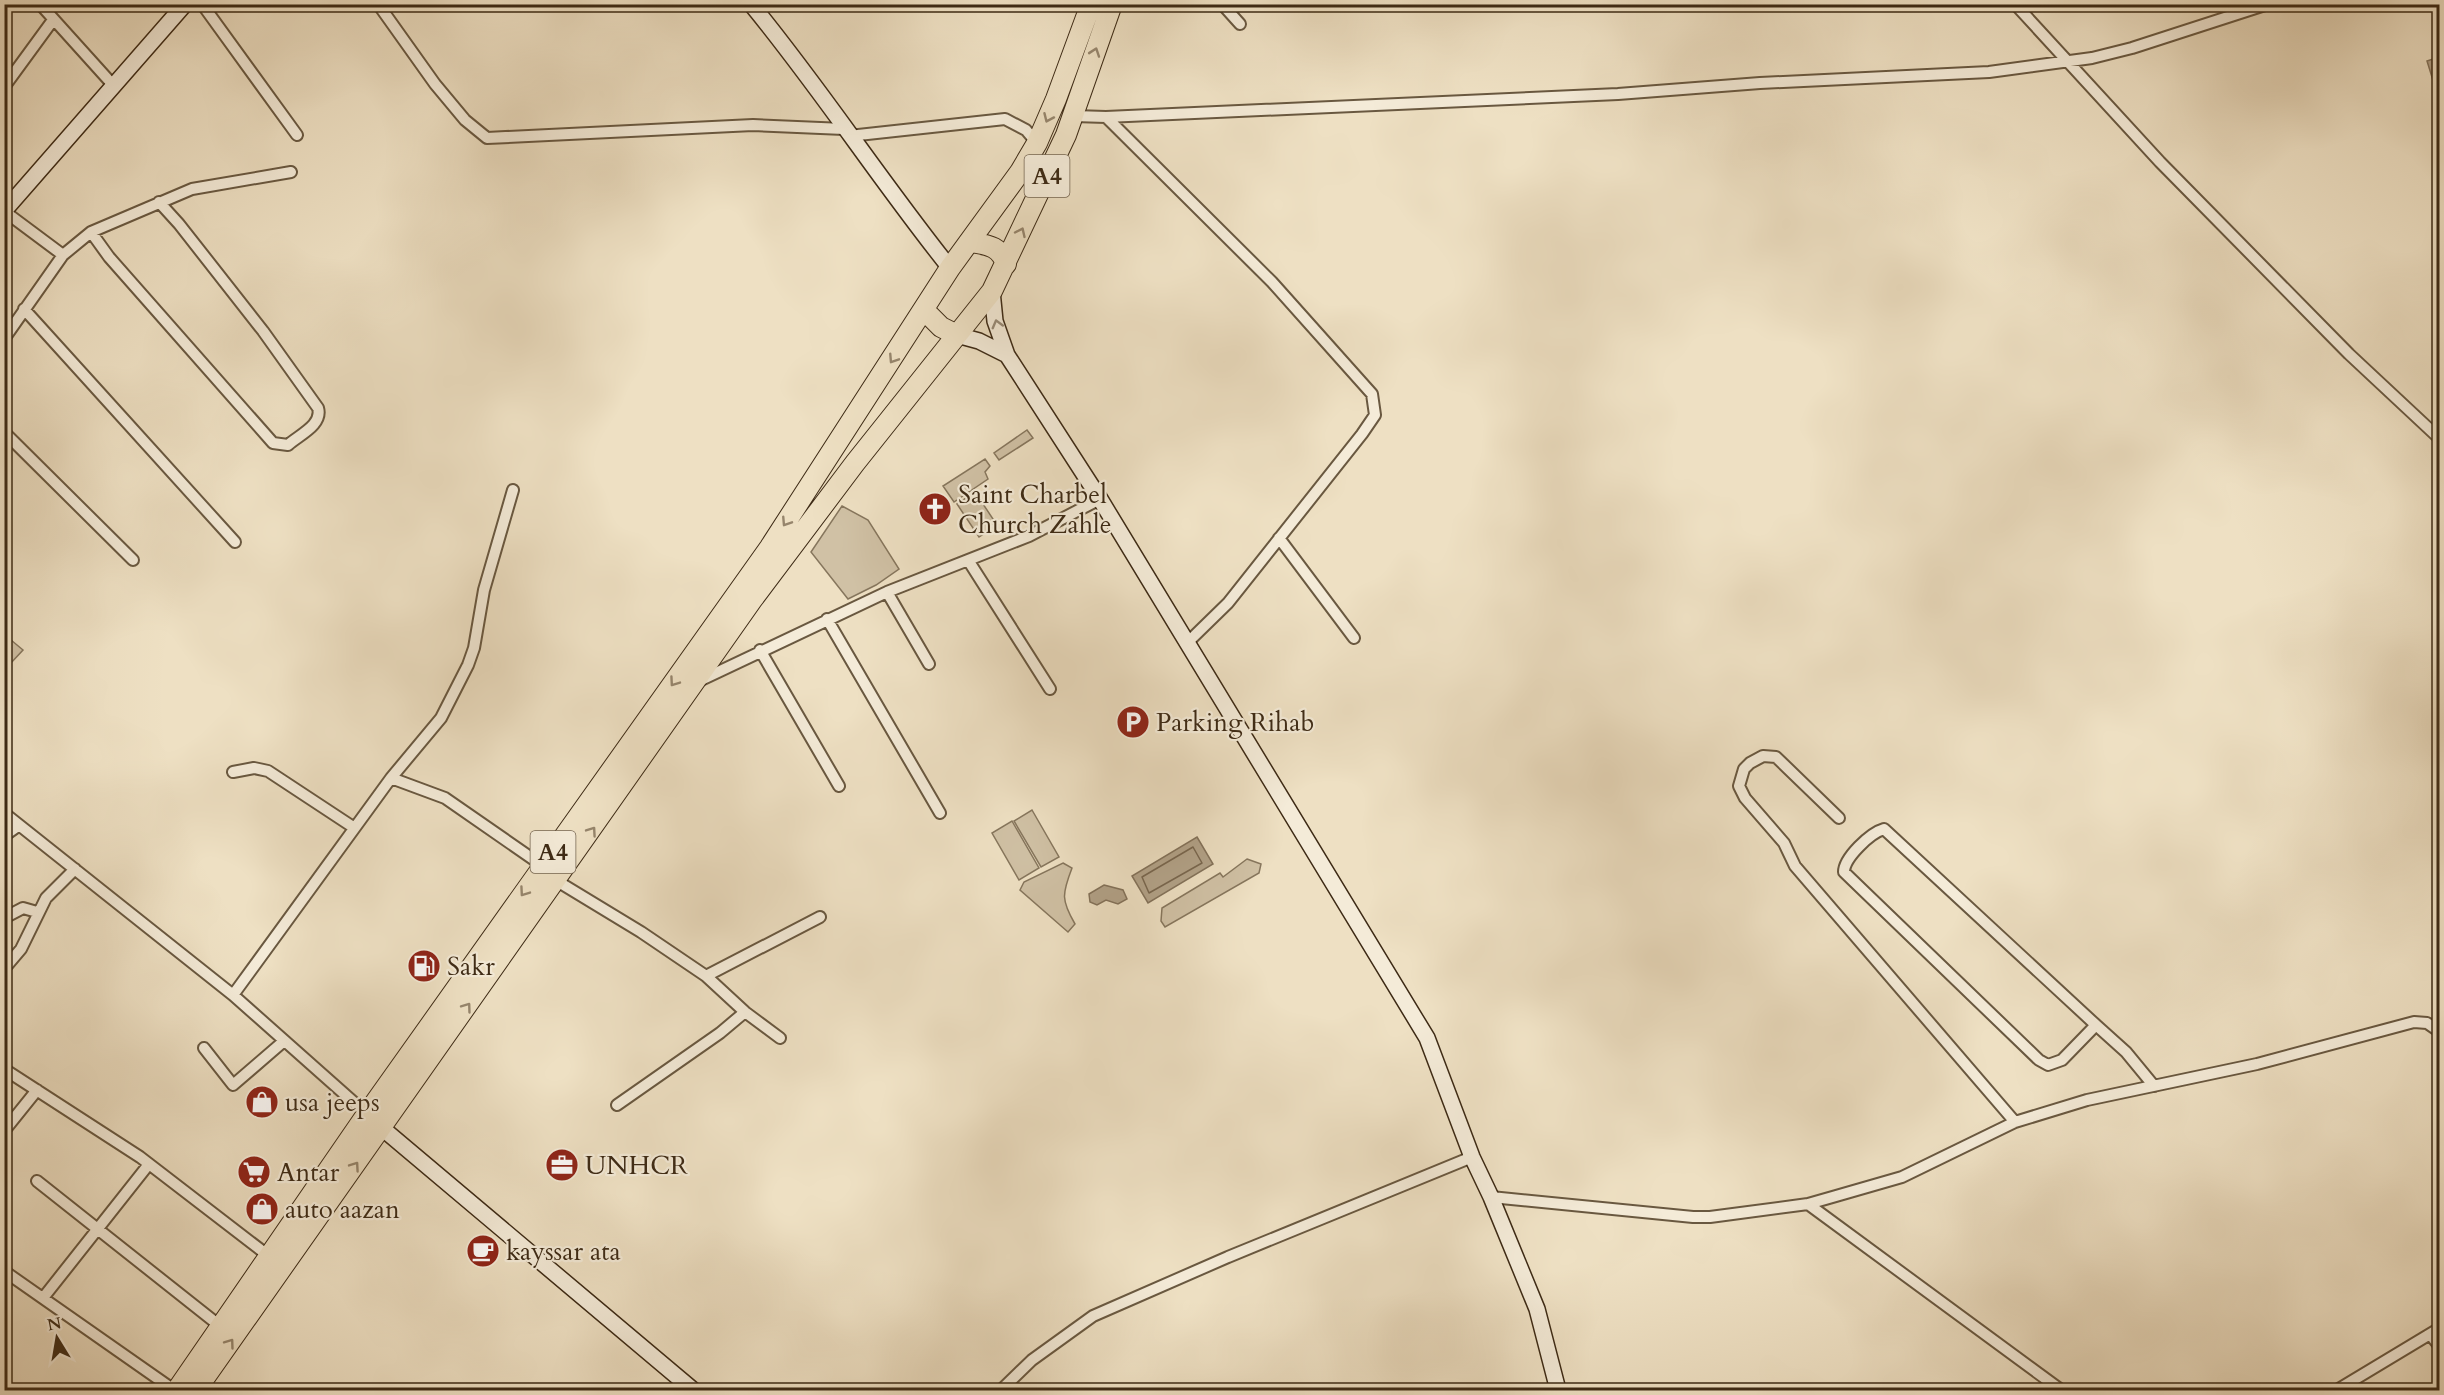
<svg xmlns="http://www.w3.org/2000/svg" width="2444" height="1395" font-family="Cardo,serif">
<rect width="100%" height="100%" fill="#eee0c3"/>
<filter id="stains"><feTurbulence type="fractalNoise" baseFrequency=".00333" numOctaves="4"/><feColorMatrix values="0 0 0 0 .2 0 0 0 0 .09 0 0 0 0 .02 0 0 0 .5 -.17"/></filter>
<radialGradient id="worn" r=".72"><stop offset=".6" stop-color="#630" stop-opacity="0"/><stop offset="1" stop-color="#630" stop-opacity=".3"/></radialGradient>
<path fill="#d0c1a5" stroke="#86765d" stroke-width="1.5" d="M1027 430 1033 438 999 460 994 453Z
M985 459 990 466 985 472 988 479 954 502 943 486Z
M975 492 997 525 979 537 957 504Z
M842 506 868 520 899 569 876 585 848 599 811 552Z
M5 635 23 650 10 664 5 660Z
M1032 810 1059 857 1041 867 1014 821Z
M1012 821 1039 868 1019 880 992 833Z
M1247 859 1261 864 1259 873 1165 927 1161 921 1162 908 1220 873 1223 877Z
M1063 863 1072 868C1062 894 1061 900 1075 924L1068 932 1020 890 1024 882Z"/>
<path fill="#b2a288" stroke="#83725a" stroke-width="1.5" d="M2439 57V89L2436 90 2427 61Z
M1197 837 1213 864 1148 903 1132 876Z
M1104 885 1123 890 1127 899 1118 904 1106 900 1097 905 1090 902 1089 894Z"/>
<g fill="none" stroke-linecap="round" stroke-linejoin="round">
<path stroke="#78664e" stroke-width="1.5" d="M1193 847 1202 863 1149 893 1142 877Z"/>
<defs>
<path id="street" d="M40 4 113 85
M202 4 297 135
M378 4 435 84 465 120 487 138 753 125 844 129
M1222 4 1240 24
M2015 4 2160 162 2349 354 2440 439
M4 87 53 20
M1074 116 1106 117 1618 94 1760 83 1989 72 2092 58 2132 48 2268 4
M1106 117 1272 282 1372 394 1375 415 1362 434 1228 603 1187 643
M849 136 1005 119 1026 130 1037 143
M4 211 63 255
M91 232 109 257 273 443 288 445C299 435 323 425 318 408L263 331 179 224 159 202
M24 309 235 542
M4 339 63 255 91 232 192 189 291 172
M4 432 133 560
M1279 538 1354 638
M968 560 1050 689
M887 592 929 664
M827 619 940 813
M760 650 839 786
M699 681 887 592 1029 536 1100 499
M233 772 254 768 268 771 353 827
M391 778 441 718 468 665 474 648 484 590 513 490
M4 813 233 995 367 1114
M1839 818 1776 757 1763 756 1750 763 1744 769 1739 786 1745 798 1784 843 1795 866 2015 1122
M1884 829 2096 1025 2062 1060 2048 1065 2039 1060 1844 872C1844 858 1870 833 1884 829Z
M4 836 18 826
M557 881 641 932 706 976 745 1012 780 1038
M4 918 23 908 37 912
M4 969 21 949 46 898 75 869
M706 976 820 917
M233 995 391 778 445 798 543 866
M2096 1025 2126 1052 2154 1086
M204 1048 233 1085 284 1041
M4 1069 140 1157 270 1257
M617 1105 720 1033 745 1012
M4 1131 37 1090
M37 1181 220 1326
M1491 1197 1693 1217H1710L1808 1204 1836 1196 1902 1177 2015 1122 2087 1100 2257 1064 2414 1022 2427 1023 2440 1032
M1808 1204 2061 1390
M4 1271 174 1390
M43 1298 149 1164
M2430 1334 2440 1347
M1001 1390 1032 1360 1093 1316 1228 1257 1472 1157
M2337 1390 2440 1328"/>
<path id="secondary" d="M751 4C821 89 881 182 950 268
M4 211 185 4
M992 291 995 321 1007 355 1100 499 1427 1038 1472 1157 1491 1197 1537 1309 1558 1390
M957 335 979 341 1007 355
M382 1128 693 1390"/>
<path id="highway" d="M971 242C988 245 1000 246 1006 264
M924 310 941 327 957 335
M177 1390 367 1114 770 547 950 268 1020 172 1037 143 1056 99 1091 4
M196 1390 752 600 855 463 992 291 1066 135 1112 4"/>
</defs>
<use href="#street" stroke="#695840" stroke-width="14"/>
<use href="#secondary" stroke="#3d2a15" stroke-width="18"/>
<use href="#highway" stroke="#3d2a15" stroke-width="22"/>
<use href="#street" stroke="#f4ebd8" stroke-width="10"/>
<use href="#secondary" stroke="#f4ebd8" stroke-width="15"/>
<use href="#highway" stroke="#eee0c3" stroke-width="20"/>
</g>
<defs><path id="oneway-chevron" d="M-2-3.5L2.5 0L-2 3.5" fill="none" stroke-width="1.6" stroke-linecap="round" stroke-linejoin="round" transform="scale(1.5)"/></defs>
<g stroke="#96856c">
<use href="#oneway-chevron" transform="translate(1095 52) rotate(-71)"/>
<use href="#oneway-chevron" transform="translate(1048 118) rotate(114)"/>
<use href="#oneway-chevron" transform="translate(1021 232) rotate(-65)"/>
<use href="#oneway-chevron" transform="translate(893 359) rotate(123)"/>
<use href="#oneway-chevron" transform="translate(786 522) rotate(123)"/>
<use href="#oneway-chevron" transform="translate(674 682) rotate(125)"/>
<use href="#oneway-chevron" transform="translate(592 831) rotate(-55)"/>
<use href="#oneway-chevron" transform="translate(524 892) rotate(125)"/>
<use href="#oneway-chevron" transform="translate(467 1007) rotate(-54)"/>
<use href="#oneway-chevron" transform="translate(355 1166) rotate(-55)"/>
<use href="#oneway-chevron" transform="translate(230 1343) rotate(-54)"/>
</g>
<use stroke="#988a76" href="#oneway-chevron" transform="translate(997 324) rotate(-105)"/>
<defs>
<symbol id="church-disc" viewBox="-11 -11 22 22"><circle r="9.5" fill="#8f2418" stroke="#f4ebd8"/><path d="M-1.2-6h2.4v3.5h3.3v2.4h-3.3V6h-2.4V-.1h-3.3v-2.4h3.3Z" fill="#fff"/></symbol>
<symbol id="parking-disc" viewBox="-11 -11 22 22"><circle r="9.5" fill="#8f2418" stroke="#f4ebd8"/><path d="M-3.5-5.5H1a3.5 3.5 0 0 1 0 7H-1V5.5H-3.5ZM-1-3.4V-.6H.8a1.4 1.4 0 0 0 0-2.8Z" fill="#fff"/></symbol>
<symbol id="fuel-disc" viewBox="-11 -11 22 22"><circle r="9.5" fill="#8f2418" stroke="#f4ebd8"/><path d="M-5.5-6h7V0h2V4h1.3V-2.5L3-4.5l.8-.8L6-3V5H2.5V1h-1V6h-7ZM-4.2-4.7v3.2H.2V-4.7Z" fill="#fff"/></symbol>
<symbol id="shop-disc" viewBox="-11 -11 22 22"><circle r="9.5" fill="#8f2418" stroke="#f4ebd8"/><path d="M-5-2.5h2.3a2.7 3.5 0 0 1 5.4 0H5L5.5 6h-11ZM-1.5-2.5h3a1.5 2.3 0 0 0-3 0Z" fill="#fff"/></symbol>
<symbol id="office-disc" viewBox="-11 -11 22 22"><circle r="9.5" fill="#8f2418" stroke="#f4ebd8"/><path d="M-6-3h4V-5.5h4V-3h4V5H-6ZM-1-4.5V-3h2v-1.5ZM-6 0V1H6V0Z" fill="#fff"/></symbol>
<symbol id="supermarket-disc" viewBox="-11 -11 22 22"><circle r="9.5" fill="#8f2418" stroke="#f4ebd8"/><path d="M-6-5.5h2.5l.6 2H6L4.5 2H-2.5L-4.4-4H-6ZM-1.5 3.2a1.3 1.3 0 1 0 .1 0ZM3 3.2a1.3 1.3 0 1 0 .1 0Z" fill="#fff"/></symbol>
<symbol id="cafe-disc" viewBox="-11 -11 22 22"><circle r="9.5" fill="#8f2418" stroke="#f4ebd8"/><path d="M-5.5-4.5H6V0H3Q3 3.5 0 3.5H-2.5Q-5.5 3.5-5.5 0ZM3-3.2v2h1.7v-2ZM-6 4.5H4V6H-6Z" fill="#fff"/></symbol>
</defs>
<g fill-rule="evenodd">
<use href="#church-disc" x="916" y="490" width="38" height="38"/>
<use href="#parking-disc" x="1114" y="703" width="38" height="38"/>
<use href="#fuel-disc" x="405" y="947" width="38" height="38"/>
<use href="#shop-disc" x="243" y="1083" width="38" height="38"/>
<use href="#office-disc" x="543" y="1146" width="38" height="38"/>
<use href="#supermarket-disc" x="235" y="1153" width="38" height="38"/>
<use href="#shop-disc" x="243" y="1190" width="38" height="38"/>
<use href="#cafe-disc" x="464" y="1232" width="38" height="38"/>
</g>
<g text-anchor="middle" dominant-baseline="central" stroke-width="4.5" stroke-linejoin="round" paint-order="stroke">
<g fill="#f4ebd8" stroke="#746450" stroke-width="1.5">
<rect x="1024.5" y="155" width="45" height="42" rx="4.5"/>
<rect x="530.5" y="831" width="45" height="42" rx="4.5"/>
</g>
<g font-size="24" font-weight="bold" fill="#3d2a15">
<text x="1047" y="176">A4</text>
<text x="553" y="852">A4</text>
</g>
<g font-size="26" fill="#3d2a15" stroke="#f4ebd8" text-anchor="start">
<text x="958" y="494">Saint Charbel<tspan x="958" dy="30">Church Zahle</tspan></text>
<text x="1156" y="722">Parking Rihab</text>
<text x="447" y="966">Sakr</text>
<text x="285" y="1102">usa jeeps</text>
<text x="585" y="1165">UNHCR</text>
<text x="277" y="1172">Antar</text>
<text x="285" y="1209">auto aazan</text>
<text x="506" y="1251">kayssar ata</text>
</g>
</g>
<rect width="2444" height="1395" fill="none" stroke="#eee0c3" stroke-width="24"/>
<rect x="6" y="6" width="2432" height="1383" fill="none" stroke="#3d2a15" stroke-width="3"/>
<rect x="12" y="12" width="2420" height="1371" fill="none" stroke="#3d2a15" stroke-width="1.5"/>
<g transform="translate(57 1338) rotate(349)" stroke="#f4ebd8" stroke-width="4.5" paint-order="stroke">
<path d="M0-4.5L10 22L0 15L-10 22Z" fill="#3d2a15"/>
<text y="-9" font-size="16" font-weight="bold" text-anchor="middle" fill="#3d2a15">N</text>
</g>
<rect width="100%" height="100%" filter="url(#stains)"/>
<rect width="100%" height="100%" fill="url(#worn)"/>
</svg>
